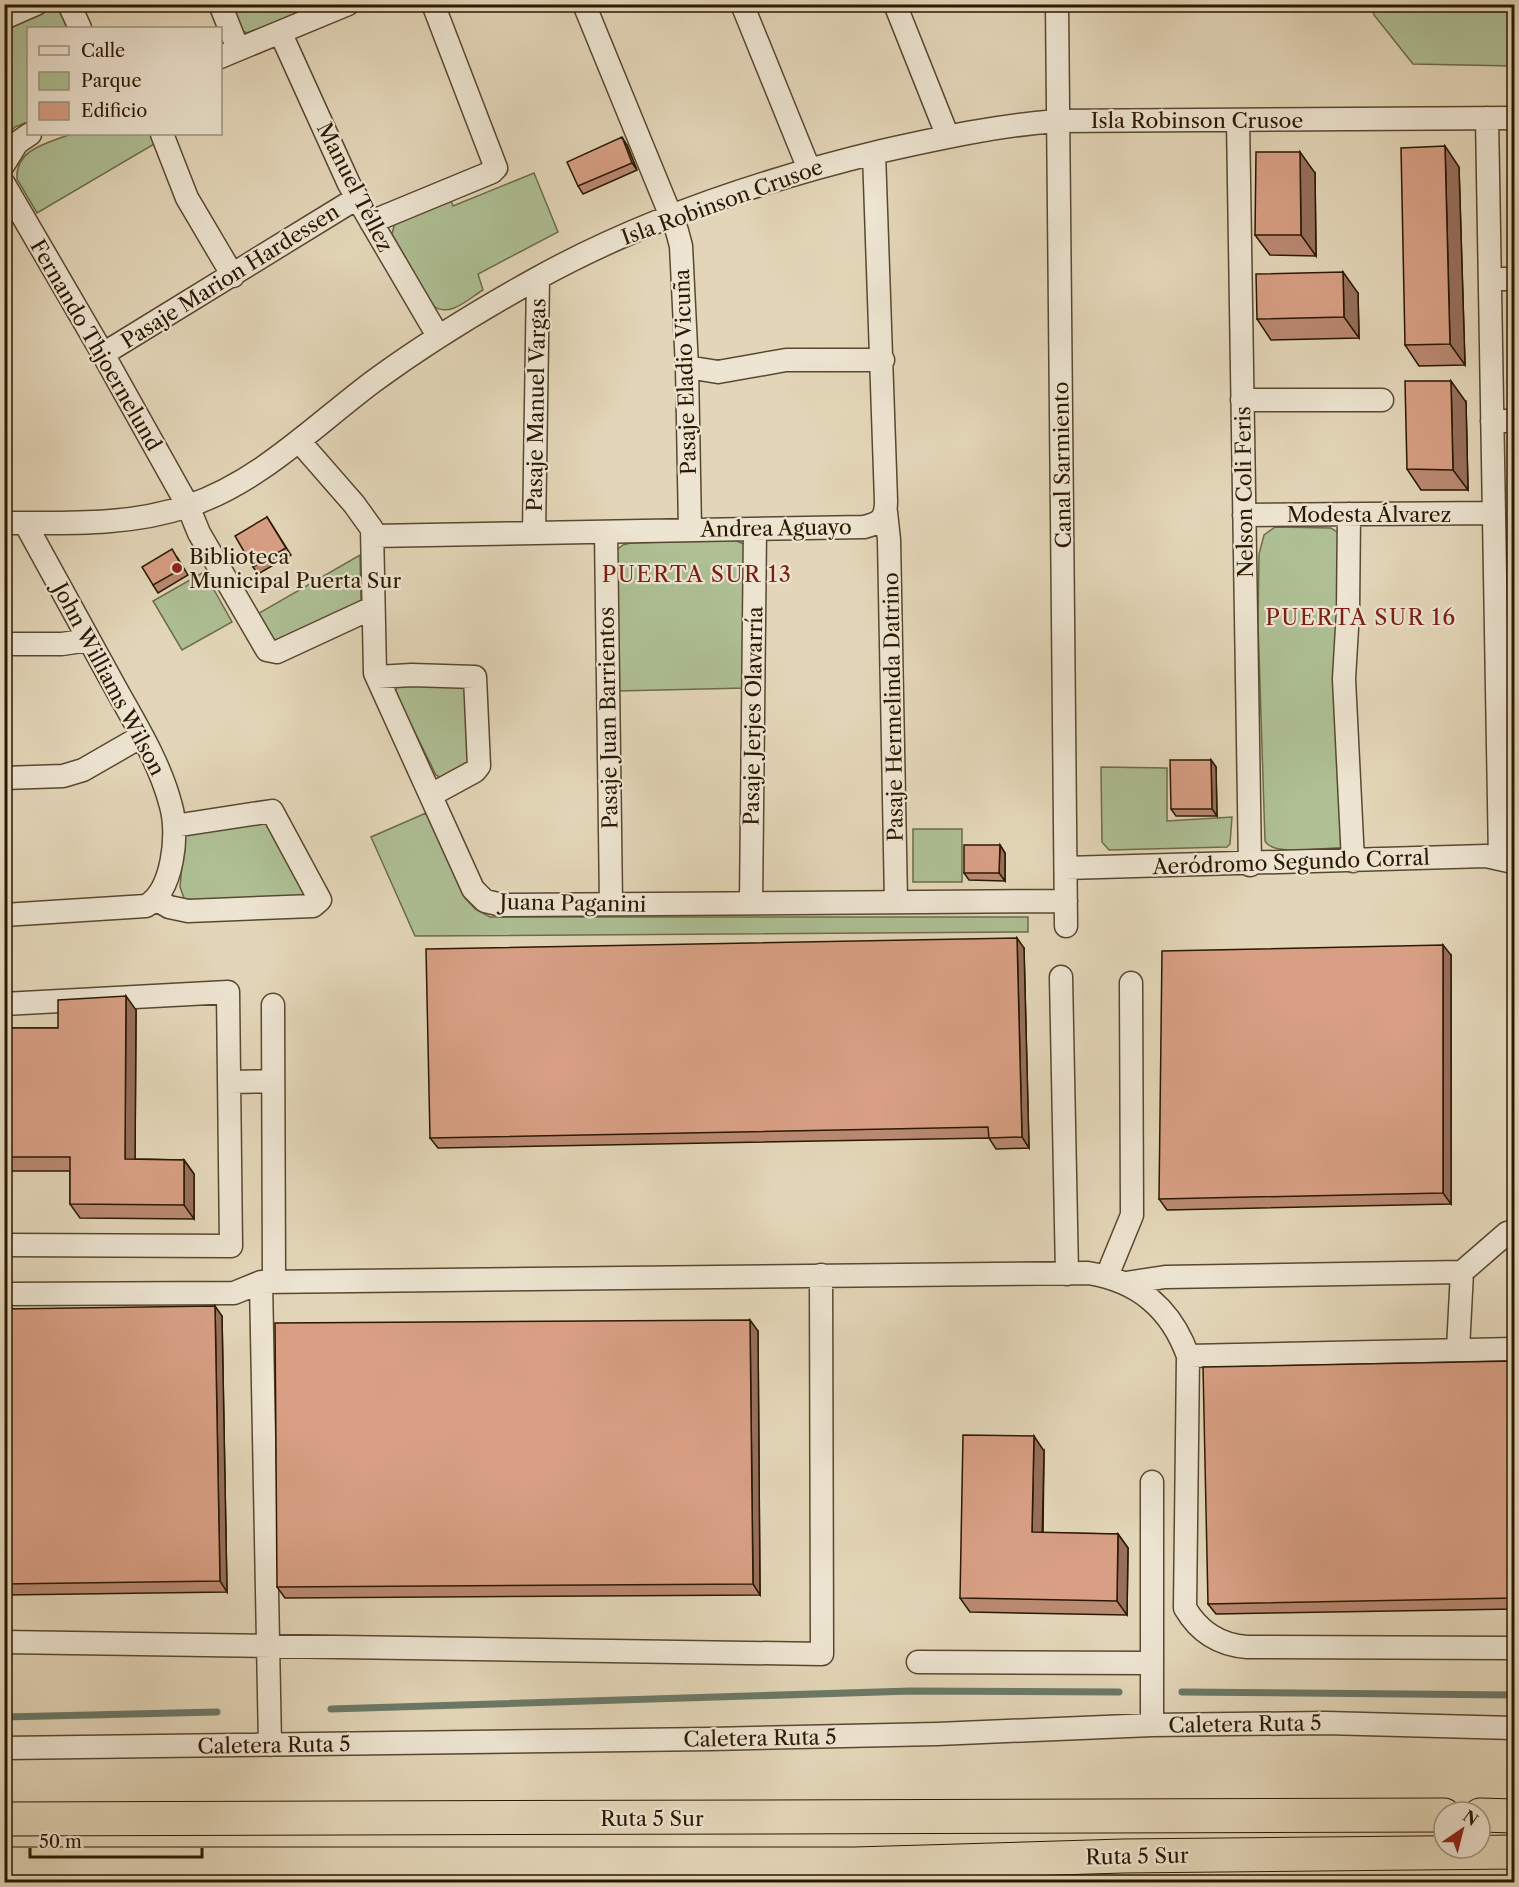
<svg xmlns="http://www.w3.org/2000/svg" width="1519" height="1887" font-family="'Libre Caslon Text',serif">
<rect width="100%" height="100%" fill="#e3d6b8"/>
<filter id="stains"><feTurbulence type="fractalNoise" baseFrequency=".00333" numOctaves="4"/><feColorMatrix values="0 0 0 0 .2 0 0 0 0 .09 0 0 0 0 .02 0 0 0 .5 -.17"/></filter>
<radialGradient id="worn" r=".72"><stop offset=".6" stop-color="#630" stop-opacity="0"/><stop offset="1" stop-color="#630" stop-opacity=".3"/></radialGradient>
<path fill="#aebf94" stroke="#6c6c4a" stroke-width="1.5" d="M56 5 70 28H28V122L15 127 5 137V24Z
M227 5H321L247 33 239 29Z
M1371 5H1514V66L1413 64 1374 15Z
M71 134H153L156 143 37 213 17 179C15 149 48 143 71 134Z
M534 173 558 232 478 274 483 290C468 299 450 318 433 306L392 234 395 222 450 198 453 206Z
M1509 334H1514V410L1510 405Z
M1514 433V556L1511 552V441Z
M1275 527 1331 528 1340 534 1345 846 1340 848C1323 847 1273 857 1265 841L1258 623 1259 554 1264 535Z
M734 540 744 544 746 688 617 691 614 552 623 545 631 543Z
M360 555 361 602 277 644 254 616Z
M204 572 232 622 182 650 153 601Z
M1514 581V702L1512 699 1511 588Z
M464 682 474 759 441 778 436 775 395 692 397 687Z
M1514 725V839L1512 732Z
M1101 767 1167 768V821L1232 817 1230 844 1227 847 1109 850 1102 842Z
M426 813 465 898 475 909 490 917H1028V932L415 936 371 837Z
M264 817 307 887 304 898 185 901 180 887 185 834Z
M913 829H962V882H913Z"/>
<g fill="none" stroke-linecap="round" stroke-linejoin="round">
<path stroke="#6b7967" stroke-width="7" d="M1182 1692 1514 1695
M331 1709 911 1691 1119 1692
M4 1717 217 1712"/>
<defs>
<path id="minor" d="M69 4 80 28
M220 4 238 49
M584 4 677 231 681 246 687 367 690 529
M742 4 809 169
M895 4 948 137
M1057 4 1066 926
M4 18 36 4
M281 34 349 184 438 336
M220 57 348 4
M1487 118 1500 859
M1238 120 1250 865
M162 134 187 198 233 276
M4 164 17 143 30 134
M4 184 103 354 188 506 199 533 267 650 277 652 372 608
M371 222 492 172 496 168 433 4
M1490 279H1514
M103 354 357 198
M687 367 718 372 786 360H883
M1242 400H1382
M1492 421H1514
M299 441 354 504 372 529 375 673 473 889 485 901 502 905 1066 901
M886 512 889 540 896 902
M1349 514 1348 611 1344 679 1353 861
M1244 515 1494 513
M4 523C66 523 129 526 188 506 260 482 315 425 374 381 426 343 480 310 536 279 644 219 762 180 882 151 940 138 999 125 1058 121L1514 118
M606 532 611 904
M534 533 538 278
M373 536 864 527C881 523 886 518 886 501L874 153
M4 644H62L89 640
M377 677 412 675 475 677 479 766 475 771 431 795
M4 778 63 776 83 770 142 736
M1066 868 1486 856 1513 862
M156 899 169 907 188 911 313 906 320 900 272 811 174 826
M751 903 755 529
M4 915 146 906C173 891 179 834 171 806 160 763 136 725 115 687 85 632 55 578 25 523
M1061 977 1067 1274
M4 1004 228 992 231 1246 4 1245
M273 1005 274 1282
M231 1082 273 1081
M1107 1276 1132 1215 1131 983
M261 1282 270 1745
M1126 1283 1165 1277 1462 1272
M4 1294 234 1293 261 1282 1088 1273C1138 1281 1171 1308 1188 1356L1514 1349
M1458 1349 1462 1272 1507 1233 1514 1231
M1188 1356 1185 1608C1199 1632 1219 1645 1247 1647L1514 1648
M1152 1482V1725
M4 1642 822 1654 821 1275
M918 1662 1150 1663
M4 1748 711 1739 937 1734 1152 1725 1325 1723 1514 1728"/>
<path id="highway" d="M1480 1815 1514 1816
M4 1819 1444 1815
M4 1864H855L1123 1856 1514 1852"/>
</defs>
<use href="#minor" stroke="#59482f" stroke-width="25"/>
<use href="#highway" stroke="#2b1901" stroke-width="35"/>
<use href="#minor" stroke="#ede4d1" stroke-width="22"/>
<use href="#highway" stroke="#e3d6b8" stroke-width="33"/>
</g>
<path fill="#ba8972" stroke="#2b1901" stroke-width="1.5" d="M627 145 637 170 583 194 578 186Z
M1459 167 1465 365 1419 366 1405 345Z
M1315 173 1316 256 1270 255 1255 235Z
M1358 293 1359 338 1271 340 1257 319Z
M1466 402 1468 490H1421L1407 469Z
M267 517 291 555 258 574 253 567Z
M177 557 188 575 158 593 153 585Z
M1211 760 1216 767 1217 816H1176L1171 809Z
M1000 845 1005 853V881L969 880 964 873Z
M1024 948 1029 1148 996 1149 989 1138 438 1148 430 1138Z
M1451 955V1204L1167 1210 1159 1199Z
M136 1010 135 1159 184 1160 194 1174V1219L80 1218 70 1204V1171H4V1028H58Z
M4 1309 222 1316 227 1592 4 1595Z
M758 1331 760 1595 285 1598 277 1587Z
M1515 1361V1609L1216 1614 1208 1604Z
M1044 1451 1043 1533 1118 1534 1128 1548 1127 1615 970 1612 960 1598Z"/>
<path fill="#976f5c" stroke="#2b1901" stroke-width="1.5" d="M622 137 627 145 637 170 632 163Z
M1445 146 1459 167 1465 365 1450 344Z
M1300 152 1315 173 1316 256 1301 235Z
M1343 272 1358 293 1359 338 1344 317Z
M1451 381 1466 402 1468 490 1453 470Z
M1211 760 1216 767 1217 816 1212 809Z
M1000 845 1005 853V881L999 873Z
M1017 938 1024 948 1029 1148 1022 1137Z
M1443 945 1451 955V1204L1443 1193Z
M126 996 136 1010 135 1173 125 1159Z
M184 1160 194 1174V1219L184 1205Z
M215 1306 222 1316 227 1592 220 1581Z
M750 1320 758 1331 760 1595 753 1584Z
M1034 1436 1044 1451 1042 1547 1032 1532Z
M1118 1534 1128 1548 1127 1615 1117 1601Z"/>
<path fill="#d89f84" stroke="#2b1901" stroke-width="1.5" d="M622 137 632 163 578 186 567 162Z
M1445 146 1450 344 1405 345 1401 148Z
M1256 152H1300L1301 235H1255Z
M1343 272 1344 317 1257 319 1256 274Z
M1405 381H1451L1453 470 1407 469Z
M267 517 286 548 253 567 235 536Z
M172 549 183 568 153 585 142 567Z
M1170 760H1211L1212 809H1171Z
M964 845H1000L999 873H964Z
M1017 938 1022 1137 989 1138 988 1127 430 1138 426 949Z
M1443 945V1193L1159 1199 1162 951Z
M126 996 125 1159 184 1160V1205L70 1204V1157H4V1028H58V1000Z
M215 1306 220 1581 4 1584V1309Z
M750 1320 753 1584 277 1587 275 1323Z
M1515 1361V1598L1208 1604 1203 1367Z
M963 1435 1034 1436 1032 1532 1118 1534 1117 1601 960 1598Z"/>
<circle fill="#8f2418" stroke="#ede4d1" stroke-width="2" cx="177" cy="568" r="6"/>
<g text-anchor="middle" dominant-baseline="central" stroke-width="4.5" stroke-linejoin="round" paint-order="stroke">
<g font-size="21" fill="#2b1901" stroke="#ede4d1">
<text x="1197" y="120">Isla Robinson Crusoe</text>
<text transform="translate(355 187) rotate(63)">Manuel Téllez</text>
<text transform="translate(722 202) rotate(-20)">Isla Robinson Crusoe</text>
<text transform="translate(230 276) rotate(-32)">Pasaje Marion Hardessen</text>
<text transform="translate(96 345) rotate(60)">Fernando Thjoernelund</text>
<text transform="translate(685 372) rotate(-92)">Pasaje Eladio Vicuña</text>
<text transform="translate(536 405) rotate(-89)">Pasaje Manuel Vargas</text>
<text transform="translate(1062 465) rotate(-91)">Canal Sarmiento</text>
<text transform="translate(1244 492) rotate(-91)">Nelson Coli Feris</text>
<text x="1369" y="514">Modesta Álvarez</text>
<text transform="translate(776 528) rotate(-1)">Andrea Aguayo</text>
<text transform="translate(109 679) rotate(62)">John Williams Wilson</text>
<text transform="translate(893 707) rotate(-91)">Pasaje Hermelinda Datrino</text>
<text transform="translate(753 716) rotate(-89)">Pasaje Jerjes Olavarría</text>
<text transform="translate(608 718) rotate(-91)">Pasaje Juan Barrientos</text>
<text transform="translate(1291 862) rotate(-2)">Aeródromo Segundo Corral</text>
<text transform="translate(573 903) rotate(1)">Juana Paganini</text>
<text transform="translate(1245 1724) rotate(-1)">Caletera Ruta 5</text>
<text transform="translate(760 1738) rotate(-1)">Caletera Ruta 5</text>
<text transform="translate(274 1745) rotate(-1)">Caletera Ruta 5</text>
<text x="652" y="1818">Ruta 5 Sur</text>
<text transform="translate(1137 1856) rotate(-1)">Ruta 5 Sur</text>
</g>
<g font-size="21" fill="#2b1901" stroke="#ede4d1" text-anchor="start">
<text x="189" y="556">Biblioteca<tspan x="189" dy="24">Municipal Puerta Sur</tspan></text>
</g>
<g font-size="22" letter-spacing="1.5" fill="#7a1f14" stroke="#ede4d1">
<text x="697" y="574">PUERTA SUR 13</text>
<text x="1361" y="617">PUERTA SUR 16</text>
</g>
</g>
<rect width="1519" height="1887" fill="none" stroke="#e3d6b8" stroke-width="24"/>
<rect x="6" y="6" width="1507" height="1875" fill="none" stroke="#2b1901" stroke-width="3"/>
<rect x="12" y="12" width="1495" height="1863" fill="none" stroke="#2b1901" stroke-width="1.5"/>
<rect x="27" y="27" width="195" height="108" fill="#ede4d1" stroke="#9f937e" stroke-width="1.5"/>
<rect x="39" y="46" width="30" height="9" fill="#ede4d1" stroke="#9f937e" stroke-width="1.5"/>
<text x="81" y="57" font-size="18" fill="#2b1901">Calle</text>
<rect x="39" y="72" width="30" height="18" fill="#aebf94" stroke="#9f937e" stroke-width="1.5"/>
<text x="81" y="87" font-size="18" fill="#2b1901">Parque</text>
<rect x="39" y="102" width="30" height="18" fill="#d89f84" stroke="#9f937e" stroke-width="1.5"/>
<text x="81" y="117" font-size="18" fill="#2b1901">Edificio</text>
<g transform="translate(1462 1830) rotate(35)"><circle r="28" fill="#ede4d1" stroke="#9f937e" stroke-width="1.5"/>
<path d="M0-4.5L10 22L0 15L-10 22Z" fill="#8f2418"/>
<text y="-9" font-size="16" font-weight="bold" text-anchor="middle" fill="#2b1901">N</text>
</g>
<path d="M30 1848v9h172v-9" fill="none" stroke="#2b1901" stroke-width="3"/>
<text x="39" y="1848" font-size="18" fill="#2b1901" stroke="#ede4d1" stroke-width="4.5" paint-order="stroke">50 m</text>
<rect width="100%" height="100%" filter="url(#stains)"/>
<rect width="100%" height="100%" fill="url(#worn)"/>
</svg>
